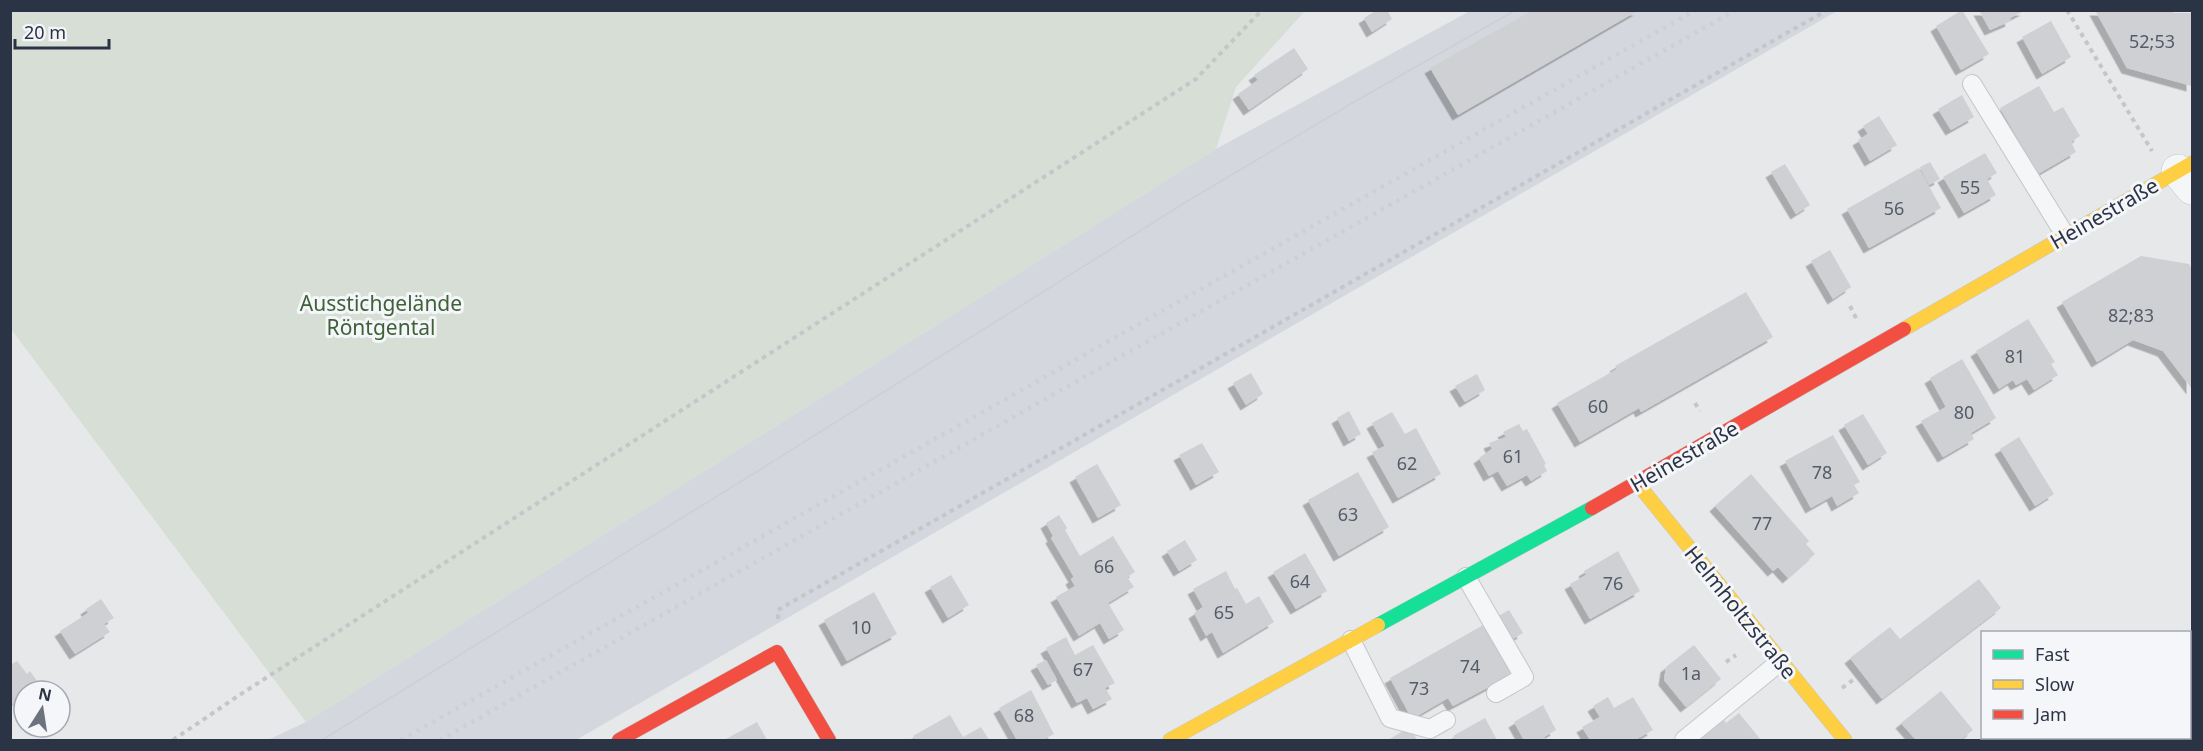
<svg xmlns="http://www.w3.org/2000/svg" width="2203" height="751" font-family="'Noto Sans',sans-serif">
<defs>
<filter id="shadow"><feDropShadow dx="-5.5" dy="5.5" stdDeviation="0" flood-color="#0004"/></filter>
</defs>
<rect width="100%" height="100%" fill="#e6e8ea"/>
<path fill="#d4d7dd" d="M1470 11H1837L576 740H268L306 722 1216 149Z"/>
<path fill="#d6ded6" d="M11 10H1305V11L1236 87 1216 149 306 722 11 329Z"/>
<path fill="#ced0d3" filter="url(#shadow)" d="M1377 10H1387L1392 19 1372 32 1364 18Z
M1533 10H1639L1458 115 1430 68Z
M1962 10 1989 54 1961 70 1936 26Z
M1979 10H2026L2010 18 2011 21 1990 30Z
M2095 10H2172L2174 13H2192V86L2127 68Z
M2051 21 2071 57 2042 74 2022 37Z
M1294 48 1308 69 1249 110 1238 94 1258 80 1254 75Z
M2039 86 2054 112 2063 107 2080 136 2071 142 2076 152 2038 174 2000 108Z
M1962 95 1974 117 1951 130 1938 109Z
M1879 116 1897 145 1870 161 1858 140 1868 134 1863 126Z
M1985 153 1997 173 1987 179 1996 195 1964 213 1943 177Z
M1930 162 1940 179 1929 185 1920 167Z
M1785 164 1810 205 1796 214 1771 172Z
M1919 168 1941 208 1869 248 1847 209Z
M1830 250 1851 287 1833 299 1811 261Z
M2141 256 2189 264 2192 269V389L2163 351 2133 340 2097 362 2062 302Z
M1746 292 1773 337 1641 412 1639 408 1580 442 1557 403 1617 369 1615 366Z
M2028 319 2055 362 2051 364 2058 375 2034 390 2027 379 2016 385 2013 380 1999 389 1976 351Z
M1962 359 1996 418 1971 433 1974 439 1943 457 1921 421 1946 407 1930 378Z
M1251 373 1263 394 1246 405 1233 383Z
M1477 374 1485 390 1465 402 1455 386Z
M1349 411 1361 434 1349 441 1337 418Z
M1392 412 1405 434 1416 428 1441 474 1398 498 1372 452 1385 446 1372 423Z
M1863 414 1887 453 1868 465 1844 425Z
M1519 424 1523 431 1527 429 1546 464 1544 465 1547 471 1531 481 1527 475 1507 486 1498 471 1489 476 1479 458 1492 449 1489 443 1506 437 1503 432Z
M1833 435 1860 482 1854 485 1859 493 1837 506 1832 496 1811 508 1785 461Z
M2019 437 2054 494 2035 506 2000 449Z
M1202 443 1219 472 1196 485 1179 455Z
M1097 464 1121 505 1098 518 1075 477Z
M1358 472 1389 527 1339 556 1308 500Z
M1751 474 1809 541 1806 544 1815 554 1788 578 1778 567 1773 571 1715 506Z
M1059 515 1067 528 1065 530 1080 556 1113 536 1135 572 1127 577 1134 587 1108 603 1124 630 1109 639 1100 623 1079 636 1056 597 1075 586 1071 579 1074 577 1051 538 1053 536 1046 523Z
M1185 540 1197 560 1179 571 1167 551Z
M1618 551 1640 591 1590 619 1570 584 1586 575 1584 571Z
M1305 553 1327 591 1296 609 1273 572Z
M1226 571 1235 589 1237 588 1246 604 1259 596 1274 622 1223 653 1212 632 1206 636 1194 613 1203 607 1193 589Z
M951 575 969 605 948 618 930 587Z
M1979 579 2001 608 1882 699 1850 658 1890 627 1900 639Z
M874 592 897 634 847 661 824 620Z
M101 599 114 618 104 624 110 632 75 654 60 631 88 613 86 609Z
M1509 610 1523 633 1509 641 1495 618Z
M1485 624 1513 674 1453 706 1448 698 1412 719 1390 678Z
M1066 637 1075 655 1093 645 1115 683 1105 688 1112 699 1093 709 1087 698 1077 703 1046 648Z
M1694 645 1721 679 1686 707 1664 680 1666 667Z
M1046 660 1057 680 1048 685 1036 665Z
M17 661 27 674 30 671 39 684 29 691H24L22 697 10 706V665Z
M1031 690 1054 734 1043 740H1017L999 708Z
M1941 691 1973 730 1960 740H1916L1901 723Z
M1608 697 1614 708 1633 697 1653 730 1635 740H1590L1582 727 1600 717 1593 706Z
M1543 705 1556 730 1544 737 1545 740H1524L1514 722Z
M1739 713 1761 740H1705L1702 738 1724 720 1726 723Z
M950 715 963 737 981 727 989 740H916L913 736Z
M1485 718 1497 740H1456L1453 736Z
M757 722 767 740H724Z
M1410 727 1417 740H1388Z"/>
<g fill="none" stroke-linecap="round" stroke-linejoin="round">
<defs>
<path id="lane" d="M1972 84 2065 235
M1466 577 1524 677 1496 693
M1351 640 1390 718 1430 729 1446 720
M1684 740 1781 661"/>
<path id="street" d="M2178 171 2192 188"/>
<path id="fast" d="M1378 625 1592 508"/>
<path id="slow" d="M1904 329 2192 163
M1637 483 1845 740
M1170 740 1378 625"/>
<path id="jam" d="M1592 508 1904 329
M619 740 777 652 829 740"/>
</defs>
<use href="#lane" stroke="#c4c6c8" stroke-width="20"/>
<use href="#street" stroke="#c4c6c8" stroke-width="34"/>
<use href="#fast" stroke="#c4c6c8" stroke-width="15"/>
<use href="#slow" stroke="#c4c6c8" stroke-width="15"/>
<use href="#jam" stroke="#c4c6c8" stroke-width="15"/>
<path stroke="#c5c6ca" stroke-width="4" stroke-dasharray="4.5 4.5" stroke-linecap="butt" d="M2067 10 2152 151
M1850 306 1857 320
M1695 403 1700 411
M778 619V610L1827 10
M1726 662 1736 655
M1842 688 1853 680
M173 740 241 694 1196 79 1262 10"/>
<use href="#lane" stroke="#f5f6f7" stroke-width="18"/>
<use href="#street" stroke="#f5f6f7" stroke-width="33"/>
<use href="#fast" stroke="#16e098" stroke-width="14"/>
<use href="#slow" stroke="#ffcf43" stroke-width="14"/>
<use href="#jam" stroke="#f24e42" stroke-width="14"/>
<path stroke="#cecfd2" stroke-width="1.5" d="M322 740 753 474 1186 202 1354 102 1516 10"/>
<path stroke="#cecfd2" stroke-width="4.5" stroke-dasharray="3 6" stroke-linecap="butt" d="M401 740 1696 10
M440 740 1736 10"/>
</g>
<g text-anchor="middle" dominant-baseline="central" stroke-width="6" stroke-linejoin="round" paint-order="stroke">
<g font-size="18" fill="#545c69">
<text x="2152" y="41">52;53</text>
<text x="1970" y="187">55</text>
<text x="1894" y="208">56</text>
<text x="2131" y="315">82;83</text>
<text x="2015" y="356">81</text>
<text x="1598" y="406">60</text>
<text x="1964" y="412">80</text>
<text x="1513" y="456">61</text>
<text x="1407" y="463">62</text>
<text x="1822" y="472">78</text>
<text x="1348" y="514">63</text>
<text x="1762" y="523">77</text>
<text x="1104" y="566">66</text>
<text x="1300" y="581">64</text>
<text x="1613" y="583">76</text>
<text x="1224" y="612">65</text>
<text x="861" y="627">10</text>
<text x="1470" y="666">74</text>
<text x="1083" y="669">67</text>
<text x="1691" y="673">1a</text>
<text x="1419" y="688">73</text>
<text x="1024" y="715">68</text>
</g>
<g font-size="21" fill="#2b3445" stroke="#f4f6f9">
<text transform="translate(2104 213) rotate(-30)">Heinestraße</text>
<text transform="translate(1684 456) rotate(-30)">Heinestraße</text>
<text transform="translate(1741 612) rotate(51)">Helmholtzstraße</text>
</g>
<g font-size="21" fill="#3f6138" stroke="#f4f6f9">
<text x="381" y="303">Ausstichgelände<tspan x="381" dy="24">Röntgental</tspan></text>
</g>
</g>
<rect width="2203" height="751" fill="none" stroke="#2b3445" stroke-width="24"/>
<rect x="1981" y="631" width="210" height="108" fill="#f4f6f9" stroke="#a4a8b1" stroke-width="1.5"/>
<rect x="1993" y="650" width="30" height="9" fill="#16e098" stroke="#a4a8b1" stroke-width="1.5"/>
<text x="2035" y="661" font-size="18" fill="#2b3445">Fast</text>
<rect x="1993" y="680" width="30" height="9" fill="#ffcf43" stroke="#a4a8b1" stroke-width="1.5"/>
<text x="2035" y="691" font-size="18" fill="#2b3445">Slow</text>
<rect x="1993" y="710" width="30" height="9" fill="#f24e42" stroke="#a4a8b1" stroke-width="1.5"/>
<text x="2035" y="721" font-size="18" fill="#2b3445">Jam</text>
<g transform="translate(42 709) rotate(12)"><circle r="28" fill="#f4f6f9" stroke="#a4a8b1" stroke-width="1.5"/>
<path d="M0-4.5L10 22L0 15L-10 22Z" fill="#6c737f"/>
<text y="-9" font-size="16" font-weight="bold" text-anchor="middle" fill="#2b3445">N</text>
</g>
<path d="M15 39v9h94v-9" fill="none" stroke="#2b3445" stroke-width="3"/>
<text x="24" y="39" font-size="18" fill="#2b3445" stroke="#f4f6f9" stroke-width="4.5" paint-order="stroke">20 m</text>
</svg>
